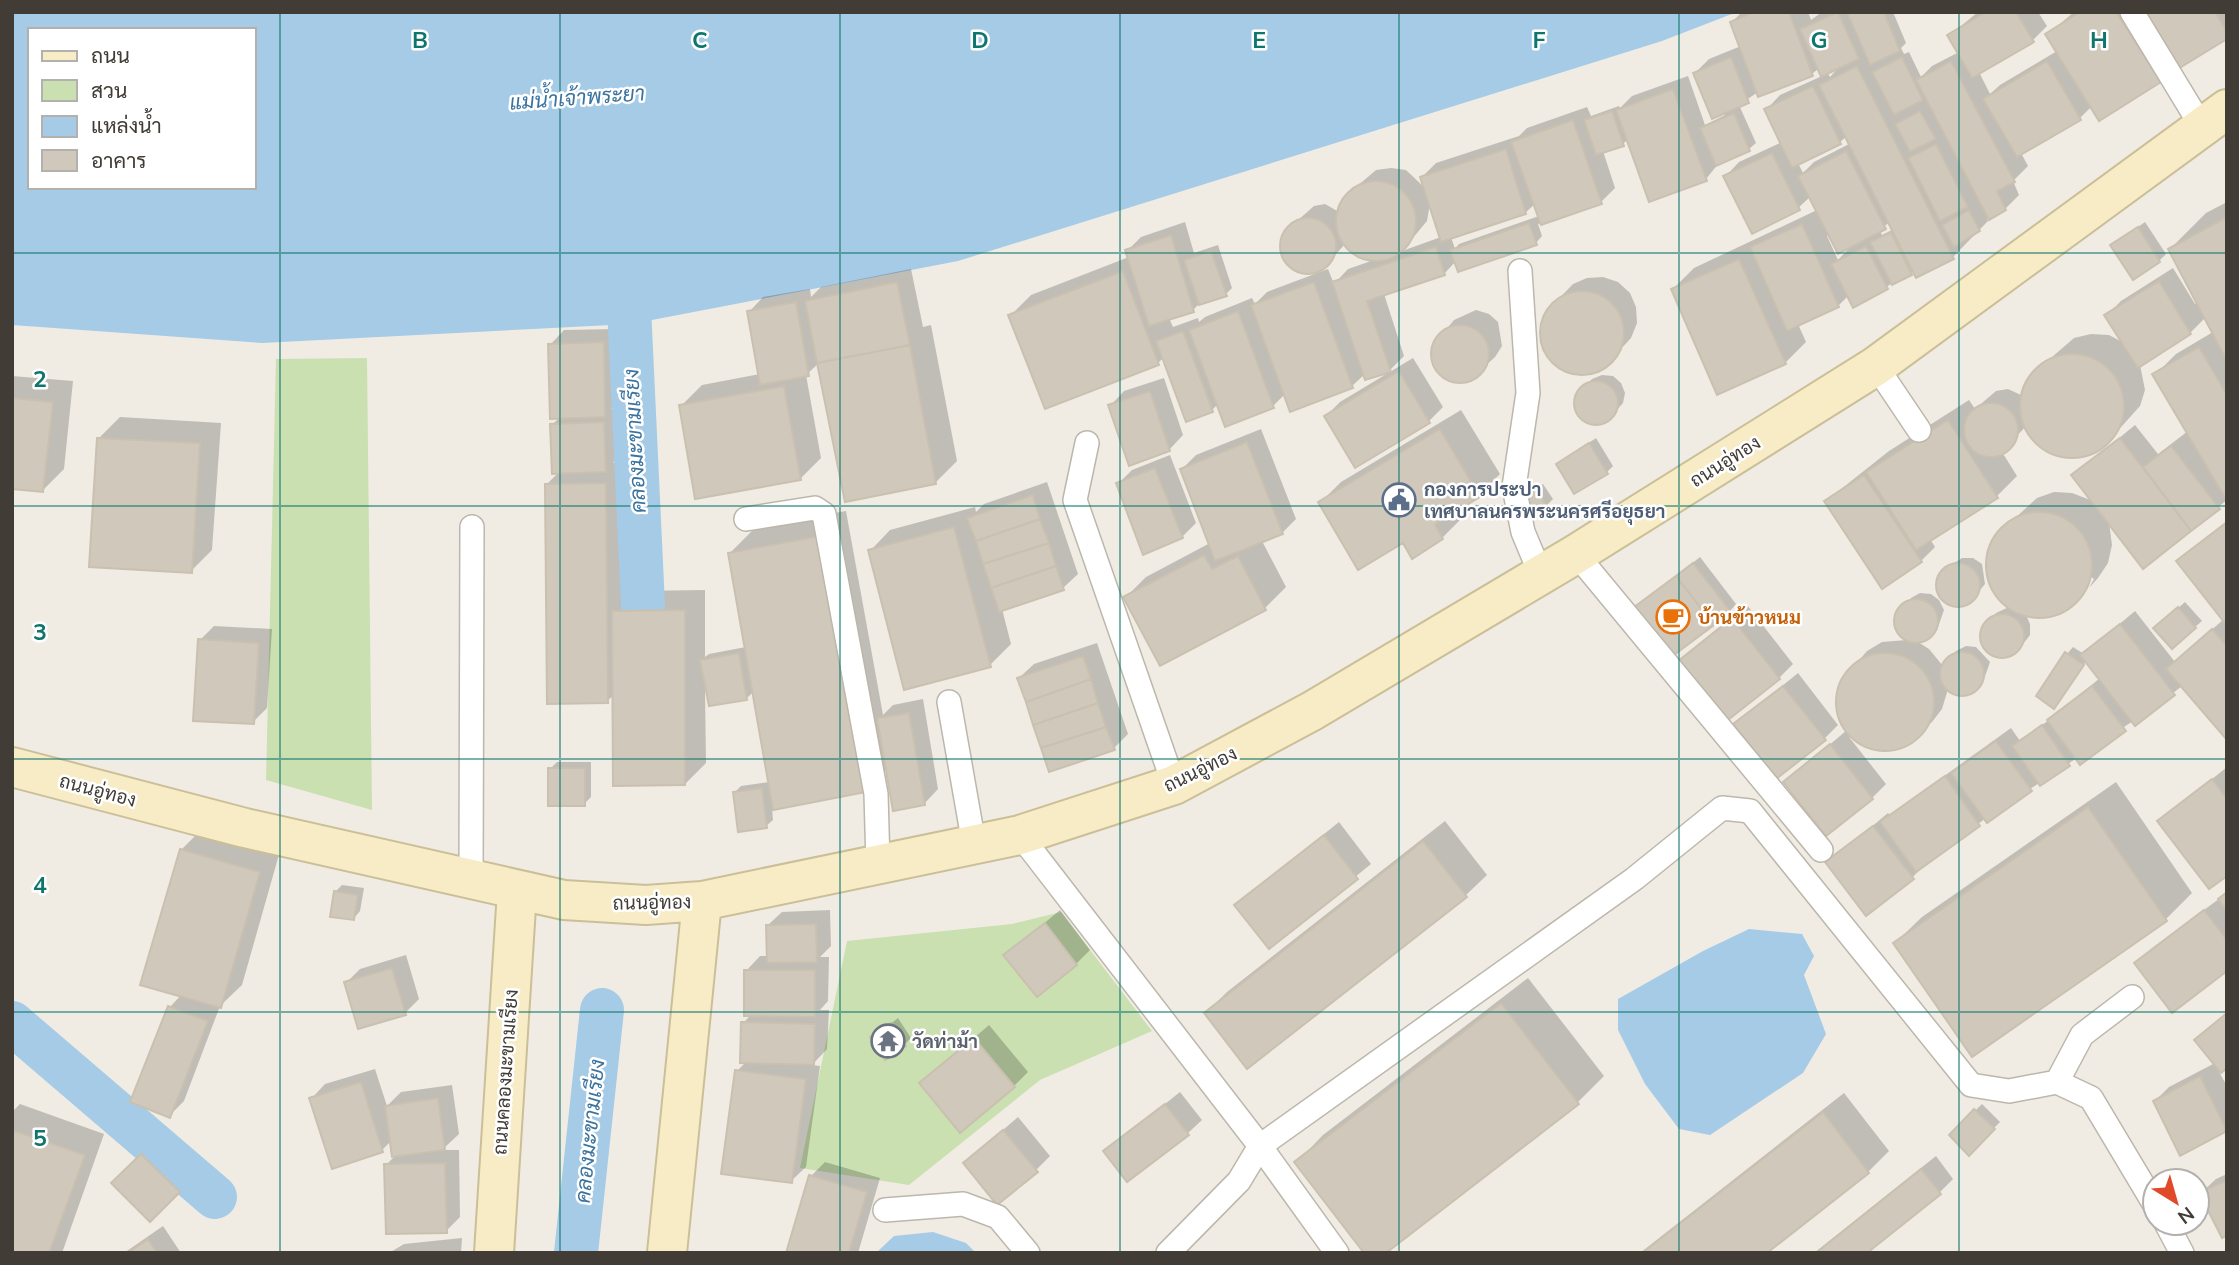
<svg xmlns="http://www.w3.org/2000/svg" width="2239" height="1265" font-family="Mulish,Sarabun,sans-serif">
<rect width="100%" height="100%" fill="#f0ece4"/>
<path fill="#cae0b1" d="M367 358 372 810 266 780 276 359Z
M1061 912 1152 1031 1040 1080 909 1185 800 1168 847 941 1012 924Z"/>
<path fill="#a6cbe6" fill-rule="evenodd" d="M12 12H1737L1662 41 958 261 631 324 262 343 12 325ZM30 30H254V187H30Z
M1749 929 1802 934 1814 956 1804 975 1826 1034 1803 1073 1710 1135 1679 1129 1645 1084 1618 1030V999L1703 951Z
M933 1232 966 1243 976 1253H876L894 1236Z"/>
<path fill="#0003" fill-rule="evenodd" d="M1742 12H1808L1811 20 1822 12H1893L1906 43 1901 48 1904 54 1909 52 1921 77 1932 66 1959 52 1950 35 1978 12H2038L2047 26 2032 41 1979 72 1990 94 2000 85 2057 51 2047 35 2074 12H2139L2174 66 2160 81 2092 106 2080 118 2021 153 2028 166 2013 181 2019 195 2005 209 1987 219 1988 221 1953 257 1914 271 1854 305 1849 295 1838 306 1798 324 1806 342 1785 363 1673 289 1694 268 1817 210 1810 197 1798 208 1725 177 1739 162 1782 142 1766 110 1780 95 1822 76 1819 68 1812 74 1758 92 1739 105 1756 143 1749 149 1719 163 1706 179 1628 139 1623 144 1603 151 1615 188 1601 202 1538 224 1542 236 1536 243 1456 261 1444 274 1384 294 1404 356 1390 370 1365 374 1352 386 1285 394 1273 406 1218 404 1212 410 1187 420 1164 357 1158 363 1010 316 1031 295 1129 257 1127 251 1141 237 1185 222 1194 253 1218 245 1232 288 1226 294 1200 303 1193 310 1169 318 1173 327 1198 318 1199 322 1205 317 1252 298 1255 304 1267 292 1328 269 1334 284 1348 269 1374 260 1361 258 1345 244 1328 263 1306 272 1296 269 1282 250 1283 238 1289 228 1314 206 1325 204 1339 212 1348 194 1376 170 1391 168 1406 170 1424 187 1422 177 1436 163 1519 136 1527 128 1587 107 1591 116 1619 106 1620 108 1632 96 1688 76 1705 125 1725 115 1695 73 1709 59 1741 46 1732 22ZM1840 66 1830 77 1827 72ZM1847 136 1851 143 1814 162 1803 173 1798 163 1840 142ZM1430 203 1441 237 1402 251 1427 221ZM1535 204 1539 216 1459 244 1455 249 1451 237 1525 213ZM1890 222 1894 229 1882 235 1879 230ZM1830 235 1852 245 1838 260 1827 236Z
M2145 12H2227V37Z
M2227 202V500L2143 566 2109 522 2112 545 2108 563 2098 578 2089 588 2094 579 2091 577 2082 592H2084L2062 610 2045 616 2026 615 2030 624V635L2023 644 2006 656H1996L1987 650 1982 641 1983 630 1996 613 2009 607 1998 597 1990 580 1987 563 1991 545 2001 531 2037 498 2054 492 2072 493 2093 501 2073 476 2135 425 2158 454 2188 431 2155 375 2176 354 2213 332 2206 317 2190 333 2140 365 2145 390 2140 406 2105 445 2093 453 2076 457 2058 455 2043 447 2030 435 2026 426 2002 452 2017 476 1996 497 1930 539 1935 547 1921 561 1826 501 1889 451 1969 400 1975 409 1996 391 2008 389 2023 396 2037 370 2074 338 2091 334 2109 335 2124 343 2107 315 2121 301 2173 268 2195 304 2198 302 2170 249 2206 213Z
M2145 222 2166 254 2159 261 2112 245Z
M911 269 923 327 931 325 957 461 936 482 819 363 806 375 821 458 800 479 681 406 702 385 760 374 749 312 763 297 810 289 811 297 821 287Z
M1603 277 1618 282 1630 293 1636 307 1637 323 1631 338 1606 365 1591 372 1575 373 1560 367 1549 357 1542 342 1541 327 1547 311 1573 284 1587 278Z
M1476 310 1489 314 1498 322 1502 346 1495 357 1470 380 1458 382 1446 378 1436 370 1432 359 1433 346 1454 320Z
M617 329 619 401 611 409 618 408 619 456 613 463 626 462 627 598 635 591 705 590V657L709 654 746 647 729 554 756 527 846 511 883 715 893 705 923 699 938 789 924 804 887 768 865 791 772 808 773 820 766 826 735 792 741 786 770 782 754 691 747 698 705 690 706 763 685 784 615 694 607 701 546 485 559 472 552 425 560 417 550 345 564 330Z
M1413 358 1443 407 1429 421 1356 465 1326 416 1340 402Z
M1602 375 1613 376 1621 383 1625 393 1623 403 1609 419 1599 423 1588 422 1580 416 1576 406 1578 395 1592 379Z
M12 376 73 381 64 469 43 490 12 487Z
M1164 378 1183 435 1169 450 1110 406 1124 391Z
M1461 410 1500 474 1479 495 1458 508 1463 517 1442 538 1413 556 1403 541 1320 503 1341 482Z
M120 417 221 423 212 550 191 571 99 438Z
M1261 429 1296 519 1282 533 1262 541 1286 587 1265 608 1160 664 1126 597 1146 577 1210 543 1182 469 1196 455Z
M1596 438 1613 466 1607 472 1558 464Z
M1170 455 1196 523 1182 537 1118 484 1132 470Z
M1047 482 1078 574 1063 588 1002 609 1011 644 990 665 870 551 890 530 975 507 976 512 984 504Z
M1543 484 1553 499 1546 506 1521 500Z
M2227 521V737L2182 686 2135 723 2133 721 1986 818 1926 863 1912 878 1828 863 1888 813 1890 815 2011 728 2020 741 2049 720 2100 678 2087 660 2054 707 2067 654 2073 647 2084 654 2135 611 2175 662 2224 619 2179 561Z
M1700 557 1736 604 1730 611 1635 609Z
M1962 558H1973L1982 564 1985 584 1971 601 1961 606 1951 605 1938 589 1945 569Z
M1920 593 1931 594 1939 600 1944 610 1937 630 1918 642 1929 649 1943 666 1956 651 1966 646 1976 647 1990 662 1983 682 1966 695 1948 689 1942 709 1932 722 1903 746 1886 749 1870 748 1849 737 1886 784 1872 798 1786 782 1847 730 1838 712 1837 695 1842 680 1867 651 1882 642 1907 640 1900 635 1897 615 1911 598Z
M2185 602 2202 621 2195 627 2162 622Z
M1747 605 1793 664 1779 678 1679 662Z
M214 626 272 629 267 708 253 722 200 640Z
M1097 643 1128 734 1114 748 1019 678 1034 664Z
M1798 673 1838 725 1824 739 1735 724Z
M557 762H591V797L584 804 550 769Z
M2227 767V873L2160 821Z
M2116 782 2192 893 2166 919 1895 943 1922 917Z
M1445 821 1487 875 1466 895 1248 1066 1206 1013 1227 992Z
M1339 822 1371 864 1269 947 1236 905Z
M202 829 280 851 242 985 220 1006 184 1101 170 1115V1007L181 995V850Z
M342 885 364 888 360 911 354 918 335 892Z
M2227 893V969L2137 963 2151 949Z
M830 910 831 946 820 957H829L828 1001 820 1010H829L827 1049 812 1065 820 1066 806 1167 791 1181 737 1071 746 1062 743 1023 751 1015 746 971 760 956H768L767 926 782 912Z
M1060 910 1090 950 1076 964 1006 955Z
M406 955 419 999 405 1013 346 983 360 969Z
M1528 978 1604 1076 1577 1103 1297 1162 1323 1135Z
M2227 1012V1065L2219 1072 2227 1086V1129L2181 1153 2155 1101 2169 1087 2215 1063 2196 1040Z
M898 1018 911 1038 905 1044 872 1038Z
M989 1025 1028 1072 1014 1086 922 1083Z
M375 1069 387 1106 401 1092 452 1085 459 1134 442 1150H459L460 1217 446 1231 386 1165 394 1157 391 1141 382 1150 311 1099 325 1084Z
M1180 1092 1202 1120 1187 1134 1106 1151Z
M1844 1093 1889 1151 1868 1172 1764 1253H1640Z
M20 1104 104 1134 62 1253H12V1112Z
M1982 1104 2000 1122 1969 1153 1951 1135Z
M1018 1117 1050 1156 1036 1170 965 1163Z
M156 1141 193 1177 150 1220 113 1183Z
M1936 1156 1953 1179 1939 1193 1865 1253H1814Z
M825 1162 880 1178 858 1253H788L811 1176Z
M2227 1174V1233L2201 1193 2216 1179Z
M163 1226 181 1253H124Z
M462 1238 461 1253H389L404 1244Z"/>
<g fill="none" stroke-linecap="round" stroke-linejoin="round">
<path stroke="#a6cbe6" stroke-width="44" d="M627 264 646 670
M12 1023 215 1197
M576 1253 602 1010"/>
</g>
<path fill="#d0c8bb" stroke="#cac0af" stroke-width="2" d="M1754 12H1789L1813 76 1758 97 1730 22Z
M1838 12 1859 59 1821 77 1800 29Z
M1847 12H1884L1900 51 1870 65Z
M1986 12H2016L2034 42 1972 78 1947 35Z
M2080 12H2116L2161 82 2099 121 2045 34Z
M2143 12H2215L2227 32V39L2178 69Z
M1731 57 1749 103 1712 119 1693 73Z
M1902 57 1923 100 1894 115 1872 72Z
M1951 61 2015 182 1997 191 2006 210 1989 220 1916 80Z
M2047 61 2081 120 2017 157 1983 99Z
M1857 66 1954 259 1916 278 1819 85Z
M1813 86 1841 144 1792 168 1764 109Z
M1673 89 1707 181 1649 202 1616 110Z
M1612 111 1624 146 1596 155 1584 120Z
M1920 111 1936 139 1910 152 1895 124Z
M1734 113 1750 151 1716 166 1700 128Z
M1573 120 1602 204 1541 225 1511 142Z
M1936 144 1968 207 1940 221 1908 158Z
M1506 149 1526 214 1441 242 1420 177Z
M1846 151 1886 229 1838 254 1798 176Z
M1772 153 1800 210 1752 234 1723 176Z
M1336 221a40 40 0 1 1 80 0a40 40 0 1 1-80 0Z
M1969 210 1980 231 1954 247 1942 225Z
M2227 217V361L2168 249Z
M1280 246a28 28 0 1 1 56 0a28 28 0 1 1-56 0Z
M1529 223 1537 245 1458 272 1450 250Z
M1802 224 1839 307 1787 331 1750 247Z
M2138 227 2160 262 2133 280 2110 245Z
M1891 232 1912 275 1892 285 1870 242Z
M1171 235 1194 312 1149 326 1125 250Z
M1866 246 1888 289 1853 308 1831 264Z
M1436 247 1445 275 1367 301 1391 372 1365 380 1332 282Z
M1211 251 1227 296 1199 305 1184 260Z
M1739 259 1786 364 1717 395 1671 289Z
M1123 271 1159 365 1045 409 1008 315Z
M2159 281 2191 334 2138 368 2104 315Z
M897 282 910 345 817 363 805 301Z
M1314 282 1353 388 1290 412 1251 305Z
M1540 333a42 42 0 1 1 84 0a42 42 0 1 1-84 0Z
M796 302 809 376 760 385 747 311Z
M1238 311 1274 408 1225 427 1189 330Z
M1431 354a29 29 0 1 1 58 0a29 29 0 1 1-58 0Z
M1183 331 1213 412 1186 422 1156 341Z
M604 342 605 417 550 419 548 344Z
M910 345 936 484 845 502 817 363Z
M2199 347 2227 395V501L2152 374Z
M2020 406a52 52 0 1 1 104 0a52 52 0 1 1-104 0Z
M1399 371 1430 423 1355 468 1324 416Z
M1574 403a22 22 0 1 1 44 0a22 22 0 1 1-44 0Z
M784 386 801 480 695 499 679 405Z
M1150 391 1170 451 1129 466 1108 405Z
M12 398 53 402 43 492 12 489Z
M1964 430a27 27 0 1 1 54 0a27 27 0 1 1-54 0Z
M1948 420 1998 498 1916 550 1866 472Z
M604 422 606 472 552 474 550 424Z
M1440 429 1480 497 1435 524 1443 539 1412 559 1403 543 1358 570 1318 502Z
M97 438 200 443 192 573 89 567Z
M2120 438 2191 531 2143 569 2071 475Z
M1247 442 1283 534 1215 561 1180 469Z
M1589 443 1608 474 1574 494 1556 464Z
M2171 446 2220 509 2191 531 2143 467Z
M1155 468 1183 538 1143 555 1116 483Z
M1864 475 1922 562 1882 589 1824 501Z
M606 483 608 703 547 704 545 484Z
M1536 490 1548 507 1530 518 1519 500Z
M1033 495 1040 519 976 541 967 518Z
M1986 565a53 53 0 1 1 106 0a53 53 0 1 1-106 0Z
M1040 519 1049 543 983 564 976 541Z
M2227 522V619L2224 622 2176 561Z
M954 527 991 667 904 690 868 550Z
M820 536 866 792 773 810 728 553Z
M1049 543 1056 566 991 588 983 564Z
M1204 555 1212 569 1238 556 1266 610 1160 666 1123 597Z
M1693 563 1731 612 1714 625 1676 576Z
M1936 585a22 22 0 1 1 44 0a22 22 0 1 1-44 0Z
M1056 566 1064 590 999 612 991 588Z
M1676 576 1714 625 1671 657 1633 608Z
M1894 621a22 22 0 1 1 44 0a22 22 0 1 1-44 0Z
M2178 607 2196 628 2172 649 2153 628Z
M685 610V785L613 786 612 611Z
M1980 636a22 22 0 1 1 44 0a22 22 0 1 1-44 0Z
M1732 618 1780 679 1724 723 1677 662Z
M2120 624 2175 695 2135 726 2080 655Z
M2212 629 2227 646V740L2166 669Z
M198 639 259 643 254 724 193 721Z
M2065 652 2084 665 2054 709 2036 696Z
M1940 674a22 22 0 1 1 44 0a22 22 0 1 1-44 0Z
M1836 702a49 49 0 1 1 98 0a49 49 0 1 1-98 0Z
M739 653 747 700 709 706 700 660Z
M1083 656 1091 679 1026 702 1017 678Z
M1091 679 1098 703 1033 725 1026 702Z
M1783 686 1826 740 1776 779 1733 724Z
M2092 686 2126 731 2080 765 2047 720Z
M1098 703 1106 727 1041 748 1033 725Z
M909 713 925 805 893 811 877 718Z
M2042 725 2070 766 2040 786 2012 746Z
M1106 727 1115 750 1049 772 1041 748Z
M1996 741 2032 791 1987 823 1951 773Z
M1830 744 1873 799 1826 836 1783 782Z
M548 768H585V806H548Z
M1945 776 1980 826 1916 872 1880 822Z
M2212 779 2227 799V876L2209 889 2157 821Z
M762 788 767 828 738 832 733 792Z
M2088 807 2167 921 1972 1057 1893 943Z
M1873 826 1914 879 1866 916 1825 862Z
M1324 835 1358 879 1269 949 1234 905Z
M1423 841 1467 897 1247 1069 1204 1013Z
M180 849 260 872 221 1008 140 985Z
M334 891 358 895 354 920 330 917Z
M2227 892V911L2218 899Z
M2204 910 2227 940V971L2172 1013 2134 963Z
M1045 923 1077 965 1037 997 1003 955Z
M816 924 817 962 767 963 766 925Z
M392 968 406 1015 358 1029 344 982Z
M744 970H815V1017L744 1016Z
M1501 1003 1579 1104 1386 1253H1364L1294 1162Z
M168 1006 208 1021 170 1118 130 1102Z
M2227 1013V1068L2221 1073 2194 1040Z
M741 1022 815 1024 814 1065 740 1063Z
M891 1023 906 1046 885 1060 870 1037Z
M974 1038 1015 1087 960 1133 919 1083Z
M735 1070 806 1079 792 1183 721 1174Z
M2200 1076 2227 1131 2180 1156 2153 1101Z
M361 1082 383 1152 332 1169 309 1098Z
M438 1098 445 1150 392 1157 385 1106Z
M1165 1104 1189 1135 1127 1182 1103 1151Z
M1974 1109 1995 1129 1969 1156 1949 1135Z
M1823 1112 1869 1173 1767 1253H1642Z
M12 1130 85 1155 49 1253H12Z
M1003 1130 1038 1172 997 1205 963 1163Z
M141 1154 180 1192 150 1222 111 1183Z
M445 1163 447 1233 386 1234 384 1164Z
M1921 1169 1941 1194 1867 1253H1816Z
M809 1175 867 1192 849 1253H786Z
M2227 1180V1235L2222 1238 2199 1193Z
M148 1239 157 1253H128Z"/>
<g fill="none" stroke-linecap="round" stroke-linejoin="round">
<defs>
<path id="lane" d="M2132 12 2202 127
M1520 271 1528 393 1514 487 1523 532 1541 575
M1876 366 1919 430
M1087 443 1075 500 1174 785
M746 519 815 508 824 514 876 794 878 864
M1576 554 1821 850
M949 702 974 844
M1020 835 1260 1146 1337 1253
M471 880 472 527
M2057 1082 2082 1035 2132 997
M885 1210 963 1204 998 1217 1028 1253
M2166 1223 2182 1253
M1168 1253 1239 1181 1260 1146 1634 879 1722 808 1750 811 1971 1085 2009 1091 2057 1082 2091 1098 2155 1205"/>
<path id="secondary" d="M12 767 245 828 564 900 646 905 702 901 1020 835 1174 785 1312 711 1576 554 1876 366 2227 109
M494 1253 517 891
M667 1253 702 901"/>
</defs>
<use href="#lane" stroke="#bdb7ab" stroke-width="26"/>
<use href="#secondary" stroke="#cbbf98" stroke-width="42"/>
<use href="#lane" stroke="#fff" stroke-width="23"/>
<use href="#secondary" stroke="#f8ecc6" stroke-width="38"/>
</g>
<path fill="none" stroke="#0f766e" stroke-width="2" stroke-opacity="0.55" d="M280 12V1253M560 12V1253M840 12V1253M1120 12V1253M1399 12V1253M1679 12V1253M1959 12V1253M12 253H2227M12 506H2227M12 759H2227M12 1012H2227"/>
<defs>
<symbol id="civic-ring" viewBox="-11 -11 22 22"><circle r="9.5" fill="#fff" stroke="#5c6f8a" stroke-width="1.5"/><path d="M-.6-6.5H3V-4.5H.6V-3L4-1V1h2V6H-6V1h2V-1L-.6-3ZM-1.2 2.5V6h2.4V2.5Z" fill="#5c6f8a"/></symbol>
<symbol id="cafe-ring" viewBox="-11 -11 22 22"><circle r="9.5" fill="#fff" stroke="#e8710a" stroke-width="1.5"/><path d="M-5.5-4.5H6V0H3Q3 3.5 0 3.5H-2.5Q-5.5 3.5-5.5 0ZM3-3.2v2h1.7v-2ZM-6 4.5H4V6H-6Z" fill="#e8710a"/></symbol>
<symbol id="temple-ring" viewBox="-11 -11 22 22"><circle r="9.5" fill="#fff" stroke="#6b7280" stroke-width="1.5"/><path d="M0-6L5-2H3V0L6.5 2.5H4V6H1.5V3h-3V6H-4V2.5H-6.5L-3 0V-2H-5Z" fill="#6b7280"/></symbol>
</defs>
<g fill-rule="evenodd">
<use href="#civic-ring" x="1380" y="481" width="38" height="38"/>
<use href="#cafe-ring" x="1654" y="598" width="38" height="38"/>
<use href="#temple-ring" x="869" y="1022" width="38" height="38"/>
</g>
<g text-anchor="middle" dominant-baseline="central" stroke-width="5" stroke-linejoin="round" paint-order="stroke">
<g font-size="19" fill="#413c35" stroke="#fff">
<text transform="translate(1725 461) rotate(-32)">ถนนอู่ทอง</text>
<text transform="translate(1200 769) rotate(-26)">ถนนอู่ทอง</text>
<text transform="translate(98 790) rotate(15)">ถนนอู่ทอง</text>
<text transform="translate(652 902) rotate(-1)">ถนนอู่ทอง</text>
<text transform="translate(505 1072) rotate(-86)">ถนนคลองมะขามเรียง</text>
</g>
<g font-size="19" font-weight="bold" fill="#4e5e75" stroke="#fff" text-anchor="start">
<text x="1424" y="489">กองการประปา<tspan x="1424" dy="22">เทศบาลนครพระนครศรีอยุธยา</tspan></text>
</g>
<g font-size="19" font-weight="bold" fill="#c56008" stroke="#fff" text-anchor="start">
<text x="1698" y="617">บ้านข้าวหนม</text>
</g>
<g font-size="19" font-weight="bold" fill="#5b616d" stroke="#fff" text-anchor="start">
<text x="912" y="1041">วัดท่าม้า</text>
</g>
<g font-size="21" font-style="italic" fill="#3b739f" stroke="#fff">
<text transform="translate(577 97) rotate(-4)">แม่น้ำเจ้าพระยา</text>
<text transform="translate(634 441) rotate(-93)">คลองมะขามเรียง</text>
<text transform="translate(589 1131) rotate(-84)">คลองมะขามเรียง</text>
</g>
</g>
<g font-size="23" text-anchor="middle" font-weight="bold" fill="#0f766e" stroke="#fff" stroke-width="5" stroke-linejoin="round" paint-order="stroke">
<text x="420" y="48">B</text>
<text x="700" y="48">C</text>
<text x="980" y="48">D</text>
<text x="1259" y="48">E</text>
<text x="1539" y="48">F</text>
<text x="1819" y="48">G</text>
<text x="2099" y="48">H</text>
<text x="40" y="387">2</text>
<text x="40" y="640">3</text>
<text x="40" y="893">4</text>
<text x="40" y="1146">5</text>
</g>
<rect width="2239" height="1265" fill="none" stroke="#413c35" stroke-width="28"/>
<rect x="28" y="28" width="228" height="161" fill="#ffffff" stroke="#b3b1ae" stroke-width="2"/>
<rect x="42" y="51" width="35" height="10" fill="#f8ecc6" stroke="#b3b1ae" stroke-width="2"/>
<text x="91" y="63" font-size="21" fill="#413c35">ถนน</text>
<rect x="42" y="80" width="35" height="21" fill="#cae0b1" stroke="#b3b1ae" stroke-width="2"/>
<text x="91" y="98" font-size="21" fill="#413c35">สวน</text>
<rect x="42" y="116" width="35" height="21" fill="#a6cbe6" stroke="#b3b1ae" stroke-width="2"/>
<text x="91" y="133" font-size="21" fill="#413c35">แหล่งน้ำ</text>
<rect x="42" y="150" width="35" height="21" fill="#d0c8bb" stroke="#b3b1ae" stroke-width="2"/>
<text x="91" y="168" font-size="21" fill="#413c35">อาคาร</text>
<g transform="translate(2176 1202) rotate(143)"><circle r="33" fill="#ffffff" stroke="#b3b1ae" stroke-width="2"/>
<path d="M0-5L12 26L0 18L-12 26Z" fill="#e0492a"/>
<text y="-10" font-size="19" font-weight="bold" text-anchor="middle" fill="#413c35">N</text>
</g>
</svg>
